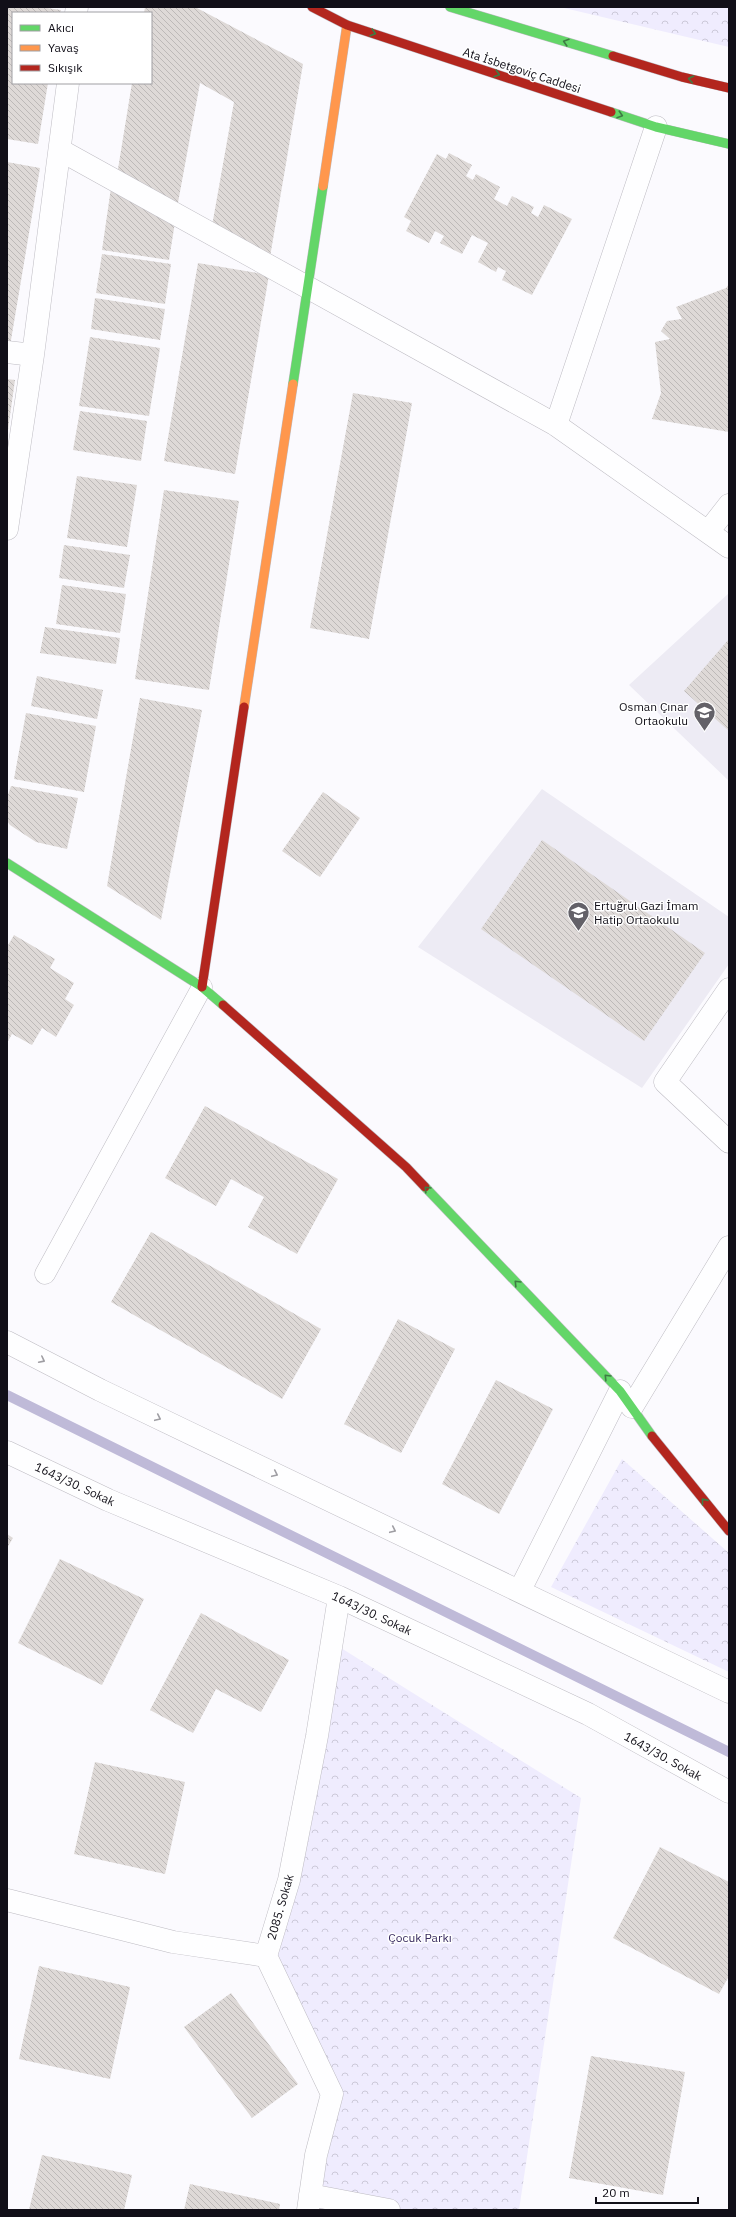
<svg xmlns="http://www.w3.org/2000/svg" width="736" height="2217" font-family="'IBM Plex Sans',sans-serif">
<defs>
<pattern id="forest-crowns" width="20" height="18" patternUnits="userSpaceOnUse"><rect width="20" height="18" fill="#efecfe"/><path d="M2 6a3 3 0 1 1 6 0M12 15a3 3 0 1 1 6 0" fill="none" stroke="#ccc9d9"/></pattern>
<pattern id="building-back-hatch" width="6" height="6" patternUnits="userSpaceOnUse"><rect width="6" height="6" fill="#ded9d7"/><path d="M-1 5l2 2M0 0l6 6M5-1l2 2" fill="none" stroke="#bdb9b8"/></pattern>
</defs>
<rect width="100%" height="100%" fill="#fbfafe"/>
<path fill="#edebf4" d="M729 593V781L629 685Z
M542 789 729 917V964L642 1088 418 947Z"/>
<path fill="url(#forest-crowns)" d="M560 7H729V47Z
M622 1459 729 1553V1672L551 1587Z
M341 1648 581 1798 519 2210H317L340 2092 275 1956Z"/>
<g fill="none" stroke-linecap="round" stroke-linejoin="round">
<path stroke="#bfbad8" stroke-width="10" d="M7 1395 729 1752"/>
</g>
<path fill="url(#building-back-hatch)" d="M7 7H40L61 10 60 13H13V83H48L38 144 7 139Z
M145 7H195L303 64 270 257 212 226 234 102 200 83 177 208 117 175 132 83H151V13H144Z
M449 153 472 165 466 176 473 180 476 174 500 187 494 199 507 206 512 196 534 207 531 213 538 217 544 205 572 219 532 295 502 280 506 271 498 267 496 272 478 262 488 243 472 235 462 254 440 243 444 236 435 231 429 243 406 231 411 221 404 217 437 154 446 159Z
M7 162 40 168 10 346H7Z
M112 181 176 216 169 260 102 250Z
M102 254 171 264 165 304 96 293Z
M198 263 269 275 235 474 164 461Z
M729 284V432L652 419 661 393 655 342 670 339 661 331 667 321 682 319 676 307 726 288Z
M95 298 165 309 160 340 91 329Z
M90 337 160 348 149 416 79 406Z
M7 379 15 380 8 430H7Z
M353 393 412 403 369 639 310 628Z
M80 411 147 421 141 461 73 450Z
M77 476 137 485 127 547 67 538Z
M164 490 239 501 209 690 135 679Z
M64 545 130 555 124 588 59 578Z
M62 585 126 594 120 633 56 624Z
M45 627 120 638 116 664 40 653Z
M729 639V731L684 691Z
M37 676 103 690 97 719 31 706Z
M140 698 202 710 161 920 107 886Z
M26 713 96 726 84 792 14 779Z
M11 786 78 798 67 849 36 842 10 825 7 821V798Z
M323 792 360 818 320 877 282 851Z
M542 840 705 953 644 1041 481 929Z
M14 935 55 959 50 968 74 983 65 999 74 1005 56 1037 42 1028 32 1045 12 1034 7 1043V947Z
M205 1106 338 1179 297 1254 248 1227 264 1197 231 1179 216 1206 165 1178Z
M151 1232 321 1329 282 1399 111 1302Z
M398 1319 455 1349 401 1453 344 1424Z
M496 1380 553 1409 499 1514 442 1484Z
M7 1534 13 1538 7 1548Z
M60 1559 144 1599 102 1685 18 1643Z
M201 1613 289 1660 261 1712 216 1689 193 1733 150 1710Z
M95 1762 185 1782 165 1874 74 1854Z
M660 1847 729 1882V1976L719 1994 613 1938Z
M39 1966 130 1987 110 2079 19 2059Z
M231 1993 298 2084 252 2118 184 2027Z
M591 2056 685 2072 663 2195 569 2178Z
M42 2155 132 2175 124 2210H29Z
M190 2184 280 2204 279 2210H184Z"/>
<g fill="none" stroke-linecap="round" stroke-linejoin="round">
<defs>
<path id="lane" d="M45 1274 202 987"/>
<path id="street" d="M76 13 77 7
M60 150 556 425 729 547
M7 352 33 355
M556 425 656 127
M7 529 33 355 68 83
M708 532 729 505
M729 989 665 1082 729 1142
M7 1342 100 1390 729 1692
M632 1407 729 1247
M7 1452 108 1500 339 1597 588 1714 729 1792
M520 1590 620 1391
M7 1900 173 1942 266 1956 289 1880 317 1736 339 1597
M266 1956 332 2094 316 2155 308 2210
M310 2195 389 2210"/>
<path id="fast" d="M450 7 613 56
M611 112 656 127 729 144
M293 384 323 186
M7 863 202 987 223 1005
M425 1187 620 1391 652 1436"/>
<path id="slow" d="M323 186 347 25
M244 707 293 384"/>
<path id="jam" d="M312 7 347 25 611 112
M613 56 682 77 729 88
M202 987 244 707
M223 1005 406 1167 425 1187
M652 1436 729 1531"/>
</defs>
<use href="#lane" stroke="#bebcc3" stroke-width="21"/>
<use href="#street" stroke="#bebcc3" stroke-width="23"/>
<use href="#fast" stroke="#bebcc3" stroke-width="10"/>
<use href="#slow" stroke="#bebcc3" stroke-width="10"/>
<use href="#jam" stroke="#bebcc3" stroke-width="10"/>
<use href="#lane" stroke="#fefeff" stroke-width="20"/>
<use href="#street" stroke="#fefeff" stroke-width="22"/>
<use href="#fast" stroke="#63d668" stroke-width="9"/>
<use href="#slow" stroke="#ff974d" stroke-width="9"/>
<use href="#jam" stroke="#b3261e" stroke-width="9"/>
</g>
<defs><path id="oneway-chevron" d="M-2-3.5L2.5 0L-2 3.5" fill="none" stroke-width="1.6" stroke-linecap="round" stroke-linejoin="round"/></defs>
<g stroke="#3e7c44">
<use href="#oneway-chevron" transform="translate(373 33) rotate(18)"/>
<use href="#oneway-chevron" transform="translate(566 42) rotate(-163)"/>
<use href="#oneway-chevron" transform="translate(497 74) rotate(18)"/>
<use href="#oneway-chevron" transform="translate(691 79) rotate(-167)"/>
<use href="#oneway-chevron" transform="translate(620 115) rotate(18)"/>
<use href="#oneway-chevron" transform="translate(427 1189) rotate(-134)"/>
<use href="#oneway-chevron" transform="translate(517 1283) rotate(-134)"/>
<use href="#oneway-chevron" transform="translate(607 1377) rotate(-134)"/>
<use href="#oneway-chevron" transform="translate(704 1501) rotate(-129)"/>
</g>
<g stroke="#9f9ea3">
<use href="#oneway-chevron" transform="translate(42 1360) rotate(27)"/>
<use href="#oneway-chevron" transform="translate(158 1418) rotate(25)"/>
<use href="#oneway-chevron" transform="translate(275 1474) rotate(25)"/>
<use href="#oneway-chevron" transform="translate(393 1530) rotate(25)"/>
</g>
<defs>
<symbol id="school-pin" viewBox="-11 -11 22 30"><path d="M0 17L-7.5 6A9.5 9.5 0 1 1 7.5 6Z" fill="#636168" stroke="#fff"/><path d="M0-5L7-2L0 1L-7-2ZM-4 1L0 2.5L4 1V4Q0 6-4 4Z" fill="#fff"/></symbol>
</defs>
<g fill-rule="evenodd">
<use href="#school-pin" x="692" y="700" width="25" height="34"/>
<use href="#school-pin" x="566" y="900" width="25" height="34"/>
</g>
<g text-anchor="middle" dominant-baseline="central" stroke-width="3" stroke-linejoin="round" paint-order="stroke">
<g font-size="12" fill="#110f18" stroke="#fff">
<text transform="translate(522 70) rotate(18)">Ata İsbetgoviç Caddesi</text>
<text transform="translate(75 1484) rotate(25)">1643/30. Sokak</text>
<text transform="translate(372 1613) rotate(25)">1643/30. Sokak</text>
<text transform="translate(663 1756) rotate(29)">1643/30. Sokak</text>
<text transform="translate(280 1907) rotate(-74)">2085. Sokak</text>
</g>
<g font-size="12" fill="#110f18" stroke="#fff" text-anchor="end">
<text x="688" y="706">Osman Çınar<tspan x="688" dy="14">Ortaokulu</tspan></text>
<text x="594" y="905" text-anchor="start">Ertuğrul Gazi İmam<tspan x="594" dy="14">Hatip Ortaokulu</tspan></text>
</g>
<g font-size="12" fill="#392c60" stroke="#fff">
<text x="420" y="1937">Çocuk Parkı</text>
</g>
</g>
<rect width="736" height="2217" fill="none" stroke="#110f18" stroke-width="16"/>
<rect x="12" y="12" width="140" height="72" fill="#ffffff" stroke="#a09fa3"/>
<rect x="20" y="25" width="20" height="6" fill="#63d668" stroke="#a09fa3"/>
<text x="48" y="32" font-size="12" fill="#110f18">Akıcı</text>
<rect x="20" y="45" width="20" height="6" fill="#ff974d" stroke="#a09fa3"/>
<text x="48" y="52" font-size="12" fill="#110f18">Yavaş</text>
<rect x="20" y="65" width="20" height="6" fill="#b3261e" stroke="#a09fa3"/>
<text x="48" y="72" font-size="12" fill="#110f18">Sıkışık</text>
<path d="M596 2197v6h102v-6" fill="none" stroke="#110f18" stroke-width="2"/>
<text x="602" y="2197" font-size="12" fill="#110f18" stroke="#ffffff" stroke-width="3" paint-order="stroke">20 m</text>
</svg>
